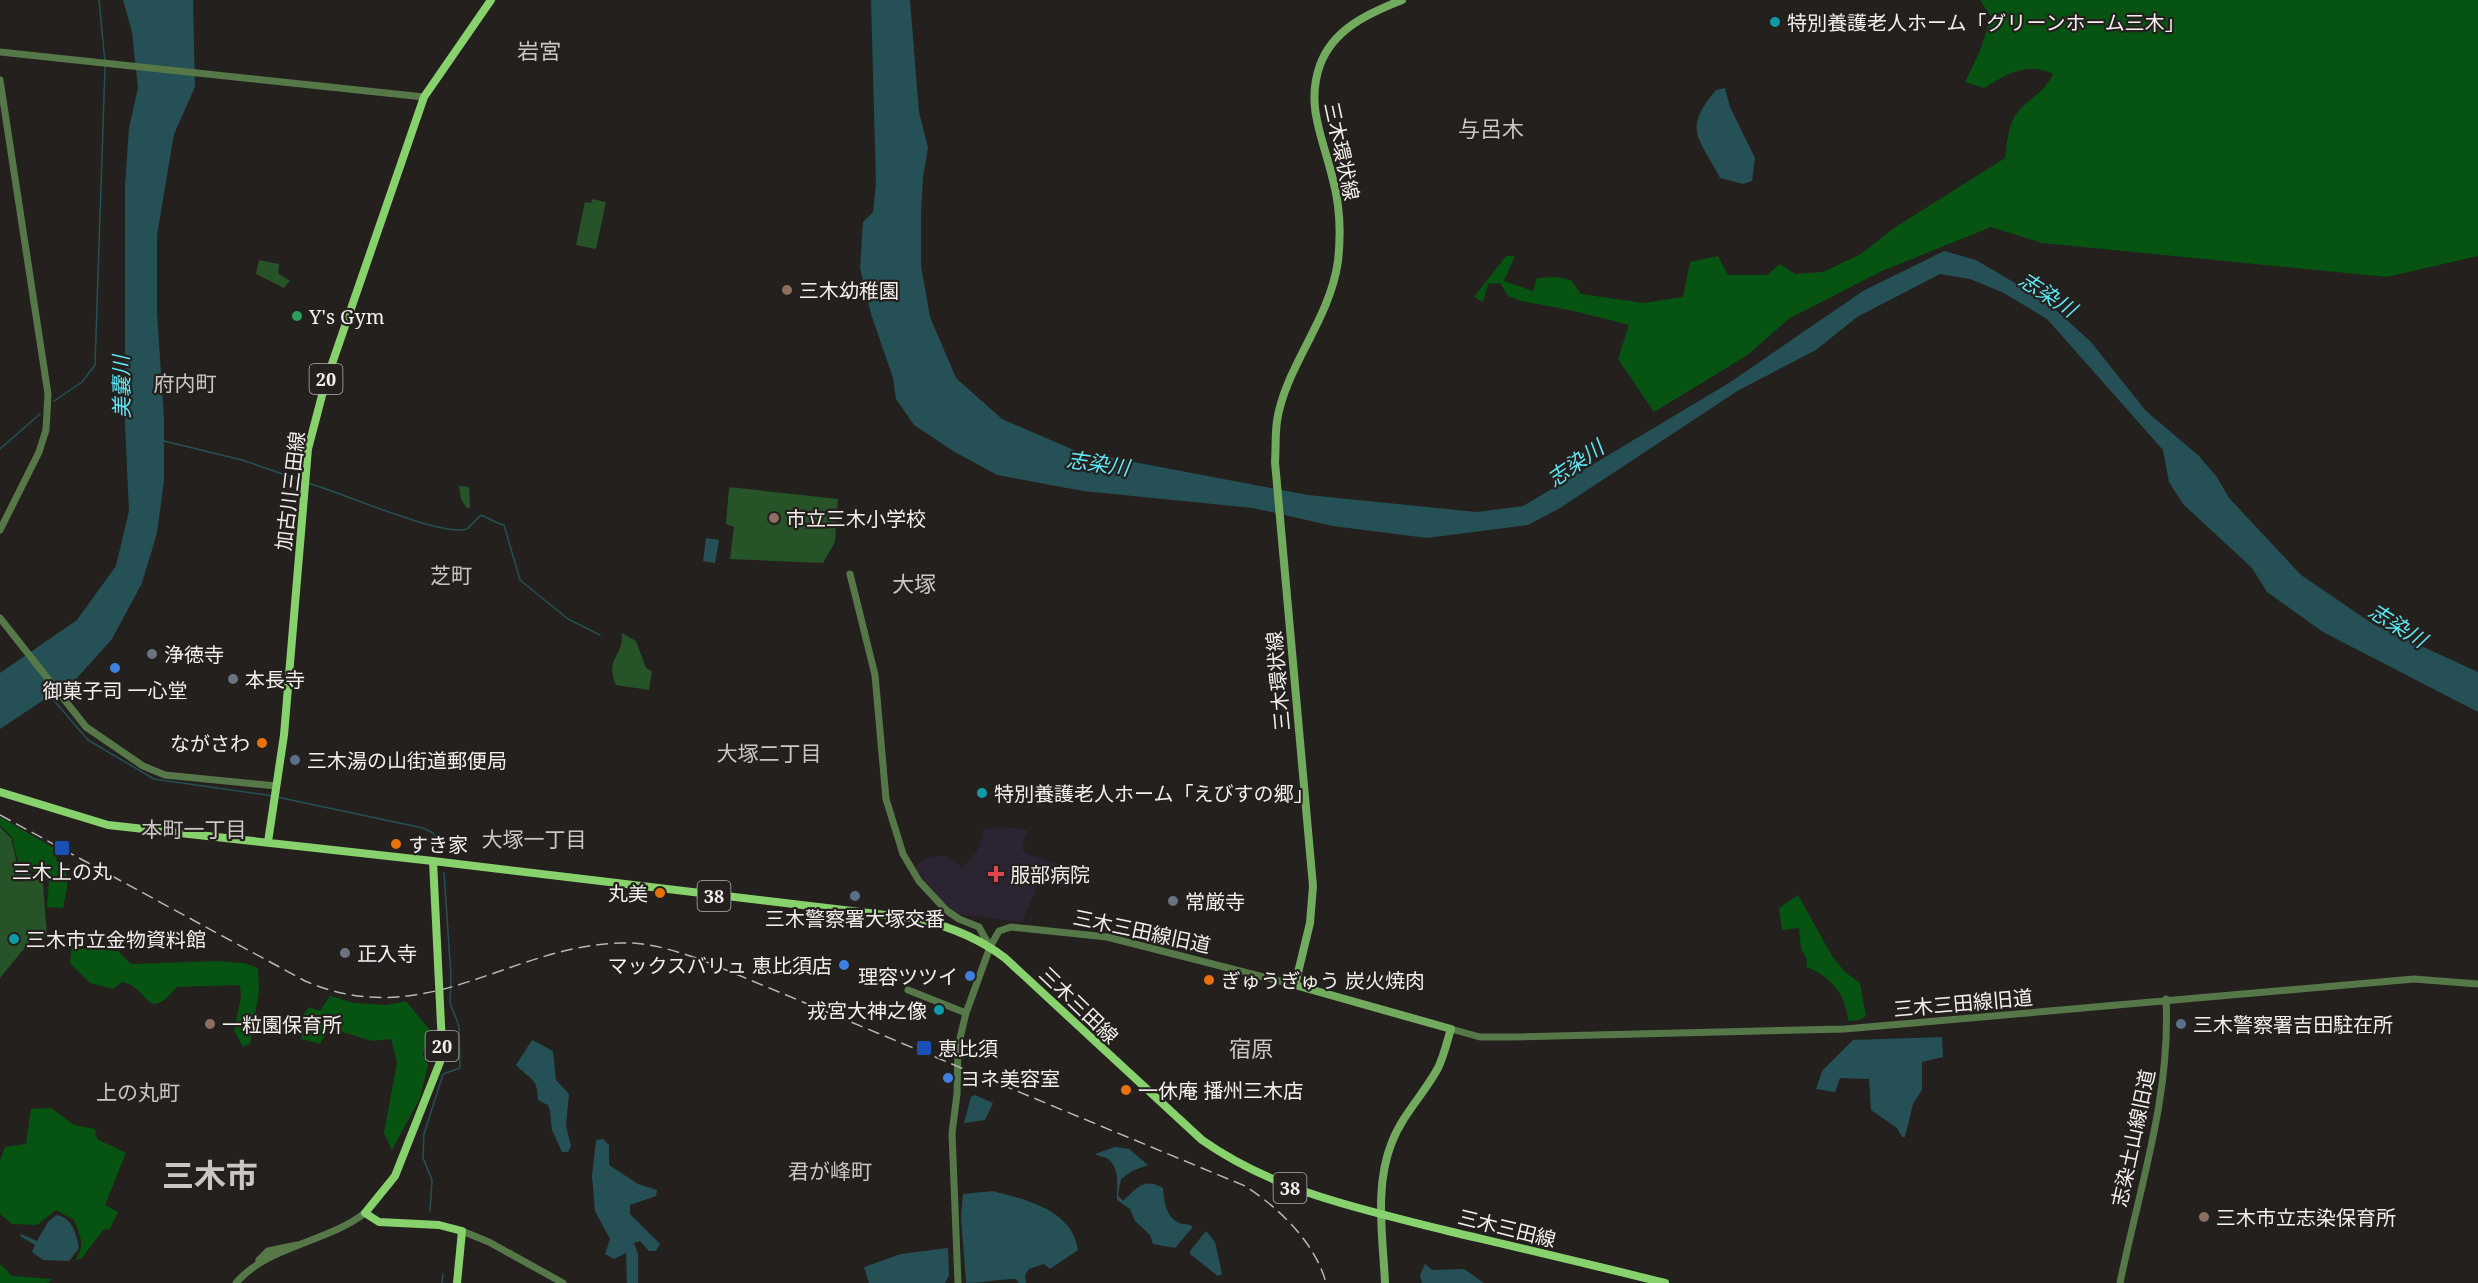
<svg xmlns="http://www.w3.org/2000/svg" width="2478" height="1283" font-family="'Noto Serif','Noto Sans JP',serif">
<rect width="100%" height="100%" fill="#24201e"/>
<path fill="#2c2433" d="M1012 828 1028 830 1022 849 1026 853 1077 871 1066 888 1042 876 1022 922 959 914 940 899 914 867 925 859 943 855 963 867 978 850 984 829Z"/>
<path fill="#265327" d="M592 199 606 202 596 249 576 245 585 202 591 203Z
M259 260 279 264 278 273 290 281 284 288 256 274Z
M459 486 469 487 470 508H467L461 499Z
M729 487 838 499 835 542 823 563 730 559 734 527 726 524Z
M622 633 636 641 646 668 652 671 649 690 616 685C604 659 624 656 622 633Z
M0 827 11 838 17 864 43 884 47 936 32 939 0 978Z"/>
<path fill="#075311" d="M1980 0H2478V256L2387 277 2042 243 1991 227 1882 271 1790 318 1746 356 1654 412 1618 359 1629 325 1574 311 1521 301 1508 296 1500 283 1488 284 1483 302 1474 297 1506 256H1515L1504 281 1533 291 1537 278 1557 277 1571 280 1581 294 1643 303 1683 297 1690 262 1718 256 1728 275H1767L1780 264 1795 274 1823 272 1861 254 1894 228 2005 158C2007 147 2007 131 2013 120 2023 100 2044 95 2053 74 2027 61 2006 75 1984 88L1965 82 1980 51 1991 17Z
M0 817 59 851 56 860C73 874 67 889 63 908L47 907 49 881 18 862 12 837 0 825Z
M1798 895 1832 956 1845 972 1860 983 1866 1016 1860 1020 1848 1021C1847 996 1830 975 1806 967L1807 960 1801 949 1799 928 1782 930 1779 908Z
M72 948 118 951 131 964 217 961 245 963 258 968 259 992 250 1044 243 1047 234 1030 241 997 240 985 177 987C145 1025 150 987 122 982L113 989 90 983 70 963Z
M330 996 354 1003 386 1005 406 1001 429 1029 423 1055 428 1065 420 1098 392 1150 384 1133 397 1062 391 1039 372 1041 329 1028 320 1044 301 1039 303 1015 309 1007 320 1011Z
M51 1108 74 1125 95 1129 97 1139 126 1153 105 1205 118 1212 110 1229 103 1230 82 1258 75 1260C86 1246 80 1235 74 1220L56 1210 37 1225 12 1224 0 1214V1160L5 1147 26 1144 31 1109Z
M0 1264 12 1276 52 1279 47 1283H0Z"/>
<path fill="#255055" d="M123 0H193L195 87 174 134 157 235V313L164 418V481L157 533 142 583 112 639 77 678 0 729V673L77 620 116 566 129 511 125 425V186L129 128 138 88 132 32Z
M871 0H910L919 112 928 148 923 177 921 213V266L930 317 956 378 1002 419 1076 451 1308 495 1477 512 1523 506 1729 383 1863 291 1944 251 1976 260 2047 302 2091 342 2146 411 2198 455 2217 477 2229 498 2301 575 2373 624 2478 672V712L2323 632 2267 592 2252 568 2183 504 2169 482 2163 450 2047 319 2004 293 1970 279 1940 274 1857 317 1816 350 1739 390 1560 508 1528 525 1427 538 1333 526 1253 508 1083 491 997 475 953 451 914 425 896 399 893 378 871 314 860 268 863 222 873 212 876 185Z
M1725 88 1730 107 1755 158 1752 181 1743 184 1720 178C1699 137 1682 130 1716 90Z
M706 538 719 540 715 563 703 561Z
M1942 1037 1943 1057 1922 1062V1090L1913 1104 1905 1137H1902L1897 1128 1871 1110 1869 1079 1840 1078 1835 1092 1816 1089 1822 1071 1853 1040Z
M532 1040 553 1051 556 1080 569 1094 566 1126 571 1146 568 1152H562L552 1130 550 1111 548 1105 538 1100C538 1077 529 1079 516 1065Z
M975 1095 993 1103 985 1120 964 1123 971 1097Z
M603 1139 609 1145V1165L638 1184 657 1190 656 1196 630 1205V1214L660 1244 656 1251H649L640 1241 634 1243 638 1254V1283H627L626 1253 614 1259 605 1254 610 1239 595 1211 592 1176 596 1140Z
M1115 1147 1129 1149 1148 1165 1132 1171 1121 1179 1118 1195 1123 1201C1137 1188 1144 1177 1163 1188 1164 1201 1166 1217 1179 1223 1185 1225 1188 1223 1193 1227L1175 1248 1153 1244 1150 1235 1135 1221 1130 1209 1117 1200C1116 1186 1121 1170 1108 1159 1104 1156 1099 1157 1095 1154Z
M993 1191C1025 1200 1072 1209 1078 1250L1050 1269 1044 1264 1029 1269 1025 1275 1026 1283H1019L1016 1279C998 1279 983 1283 966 1283L961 1217 963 1194Z
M57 1215C73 1218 76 1234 79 1248L69 1261 43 1260 32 1252 35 1245 20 1236 21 1234 37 1241 48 1222Z
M1206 1231 1215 1242 1222 1274 1218 1276 1190 1254V1251Z
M948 1248 949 1275 945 1283H869L864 1267 901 1254Z
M1425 1264 1432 1270 1464 1269 1484 1283H1422L1420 1275Z"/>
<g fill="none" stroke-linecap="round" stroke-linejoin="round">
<path stroke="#255055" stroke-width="1.5" d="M99 0 105 62
M54 401 82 382 95 365 105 67
M164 441 242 460 303 481
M0 449 40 414
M308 483C340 492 441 537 467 529L481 515C489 518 495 523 504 525L520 580 568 619 600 635
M51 697 88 740 154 779 273 796
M277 797 423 828 433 833 438 842
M430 1211 432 1180 423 1158 424 1134 443 1074 460 1068 459 1026 450 1003 451 976 444 873
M442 1283 443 1274"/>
<path stroke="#567849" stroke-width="7" d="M0 52 424 97
M0 80 48 394 46 430 39 452 0 530
M850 574 875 675 886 799 903 854 919 881 946 910 959 919 979 927 990 947
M0 618 86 727 143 766 165 775 276 786
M908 990 966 1013
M1451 1029 1480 1037H1512L1845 1029 2414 979 2478 984
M462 1231 489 1242 563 1283
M259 1260 268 1251 297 1245
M236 1283C267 1246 326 1243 365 1213
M958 1283 952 1133 957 1094 958 1047 966 1013 990 947 999 931 1011 927 1107 937 1295 985
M2120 1283C2139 1189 2171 1096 2166 999"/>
<path stroke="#72ab5e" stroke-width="8" d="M1385 1283C1383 1237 1374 1186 1392 1142 1403 1114 1424 1094 1438 1068 1444 1056 1447 1041 1451 1029L1295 985 1310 923 1313 886 1275 462C1276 449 1275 435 1277 421 1285 367 1330 320 1338 261 1341 234 1340 206 1333 180 1324 140 1305 107 1320 65 1333 29 1369 13 1402 0"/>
<path stroke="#88d26d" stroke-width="8" d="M0 792 108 825 433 861 919 919C951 927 979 938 1005 958L1202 1140C1276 1192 1361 1209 1448 1231 1520 1248 1593 1265 1665 1283
M268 842 284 735 308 449 325 384 424 97 491 0
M433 861 442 1045 440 1062 395 1176 365 1213 379 1222 439 1225 462 1231 457 1283"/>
<path stroke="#b9b6b4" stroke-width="1.5" stroke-dasharray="12 6" stroke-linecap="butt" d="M0 815 305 981C426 1033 507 946 621 943 650 942 675 951 702 960L1245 1186C1279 1208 1315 1242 1326 1283"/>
</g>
<g fill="#0f9aa8" stroke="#24201e" stroke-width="2">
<circle cx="1775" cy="22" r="6"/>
<circle cx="982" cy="793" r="6"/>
<circle cx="14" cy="939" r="6"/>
<circle cx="939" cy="1010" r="6"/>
</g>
<g fill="#8d6e63" stroke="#24201e" stroke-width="2">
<circle cx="787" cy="290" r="6"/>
<circle cx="774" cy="518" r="6"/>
<circle cx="210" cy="1024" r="6"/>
<circle cx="2204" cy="1217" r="6"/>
</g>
<circle fill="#2e9e5b" stroke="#24201e" stroke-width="2" cx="297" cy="316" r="6"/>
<g fill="#6b7280" stroke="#24201e" stroke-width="2">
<circle cx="152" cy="654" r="6"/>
<circle cx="233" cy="679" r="6"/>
<circle cx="1173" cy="901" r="6"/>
<circle cx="345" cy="953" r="6"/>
</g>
<g fill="#3f7fe0" stroke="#24201e" stroke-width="2">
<circle cx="115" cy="668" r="6"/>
<circle cx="844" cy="965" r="6"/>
<circle cx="970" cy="976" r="6"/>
<circle cx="948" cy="1078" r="6"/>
</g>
<g fill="#e8710a" stroke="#24201e" stroke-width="2">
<circle cx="262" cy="743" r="6"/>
<circle cx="396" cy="844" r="6"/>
<circle cx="660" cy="893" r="6"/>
<circle cx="1209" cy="980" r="6"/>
<circle cx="1126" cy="1090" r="6"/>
</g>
<g fill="#5c6f8a" stroke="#24201e" stroke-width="2">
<circle cx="295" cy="760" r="6"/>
<circle cx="855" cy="896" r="6"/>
<circle cx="2181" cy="1024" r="6"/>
</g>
<g fill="#1a4fb4" stroke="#24201e" stroke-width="2">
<rect x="54" y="840" width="16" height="16" rx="3"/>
<rect x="916" y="1040" width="16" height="16" rx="3"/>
</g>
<path fill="#e0444e" stroke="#24201e" stroke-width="2" d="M993 865h6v6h6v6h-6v6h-6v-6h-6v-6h6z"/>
<g text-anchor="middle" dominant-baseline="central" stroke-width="4.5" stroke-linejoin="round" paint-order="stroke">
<g fill="#24201e" stroke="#b4b1af" stroke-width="1.5">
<rect x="309.5" y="364" width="33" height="30" rx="4.5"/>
<rect x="697.5" y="881" width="33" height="30" rx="4.5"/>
<rect x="425.5" y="1031" width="33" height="30" rx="4.5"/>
<rect x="1273.5" y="1173" width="33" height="30" rx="4.5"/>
</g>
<g font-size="18" font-weight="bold" fill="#f2efed">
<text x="326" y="379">20</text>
<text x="714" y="896">38</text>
<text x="442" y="1046">20</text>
<text x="1290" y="1188">38</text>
</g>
<g font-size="20" fill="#f2efed" stroke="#24201e" text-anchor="start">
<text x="1787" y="22">特別養護老人ホーム「グリーンホーム三木」</text>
<text x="799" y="290">三木幼稚園</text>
<text x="309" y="316">Y's Gym</text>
<text x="786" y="518">市立三木小学校</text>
<text x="164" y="654">浄徳寺</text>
<text x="245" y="679">本長寺</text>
<text x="115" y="690" text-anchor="middle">御菓子司 一心堂</text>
<text x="250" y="743" text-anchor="end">ながさわ</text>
<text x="307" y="760">三木湯の山街道郵便局</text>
<text x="994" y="793">特別養護老人ホーム「えびすの郷」</text>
<text x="408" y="844">すき家</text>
<text x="62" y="871" text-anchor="middle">三木上の丸</text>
<text x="1010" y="874">服部病院</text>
<text x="648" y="893" text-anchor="end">丸美</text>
<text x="1185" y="901">常厳寺</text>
<text x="855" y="918" text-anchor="middle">三木警察署大塚交番</text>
<text x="26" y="939">三木市立金物資料館</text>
<text x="357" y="953">正入寺</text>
<text x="832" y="965" text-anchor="end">マックスバリュ 恵比須店</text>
<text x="958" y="976" text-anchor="end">理容ツツイ</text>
<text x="1221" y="980">ぎゅうぎゅう 炭火焼肉</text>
<text x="927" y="1010" text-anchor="end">戎宮大神之像</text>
<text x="222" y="1024">一粒園保育所</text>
<text x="2193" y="1024">三木警察署吉田駐在所</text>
<text x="938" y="1048">恵比須</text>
<text x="960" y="1078">ヨネ美容室</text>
<text x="1138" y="1090">一休庵 播州三木店</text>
<text x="2216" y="1217">三木市立志染保育所</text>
</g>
<g font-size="20" fill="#f2efed" stroke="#24201e">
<text transform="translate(1342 151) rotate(78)">三木環状線</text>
<text transform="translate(290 491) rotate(-83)">加古川三田線</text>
<text transform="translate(1278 681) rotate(-95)">三木環状線</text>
<text transform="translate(1142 931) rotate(12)">三木三田線旧道</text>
<text transform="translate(1963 1003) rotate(-5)">三木三田線旧道</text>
<text transform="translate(1079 1005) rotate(44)">三木三田線</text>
<text transform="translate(2133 1138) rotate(-78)">志染土山線旧道</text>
<text transform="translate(1507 1228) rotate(14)">三木三田線</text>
</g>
<g font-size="21" font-style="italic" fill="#5de8f7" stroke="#24201e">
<text transform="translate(2048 294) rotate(33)">志染川</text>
<text transform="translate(121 387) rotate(-91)">美嚢川</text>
<text transform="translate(1098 463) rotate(8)">志染川</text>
<text transform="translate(1575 463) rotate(-35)">志染川</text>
<text transform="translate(2398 625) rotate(32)">志染川</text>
</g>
<g font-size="21" fill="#cbc5c3" stroke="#24201e">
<text x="185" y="383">府内町</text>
<text x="451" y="575">芝町</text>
<text x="769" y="753">大塚二丁目</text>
<text x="194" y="829">本町一丁目</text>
<text x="534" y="839">大塚一丁目</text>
<text x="138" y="1092">上の丸町</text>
<text x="830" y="1171">君が峰町</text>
</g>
<g font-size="22" fill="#cbc5c3" stroke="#24201e">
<text x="539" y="50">岩宮</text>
<text x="1491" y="128">与呂木</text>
<text x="914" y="583">大塚</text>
<text x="1251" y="1048">宿原</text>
</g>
<g font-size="32" font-weight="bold" fill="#cbc5c3" stroke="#24201e">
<text x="210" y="1174">三木市</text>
</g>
</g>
</svg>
